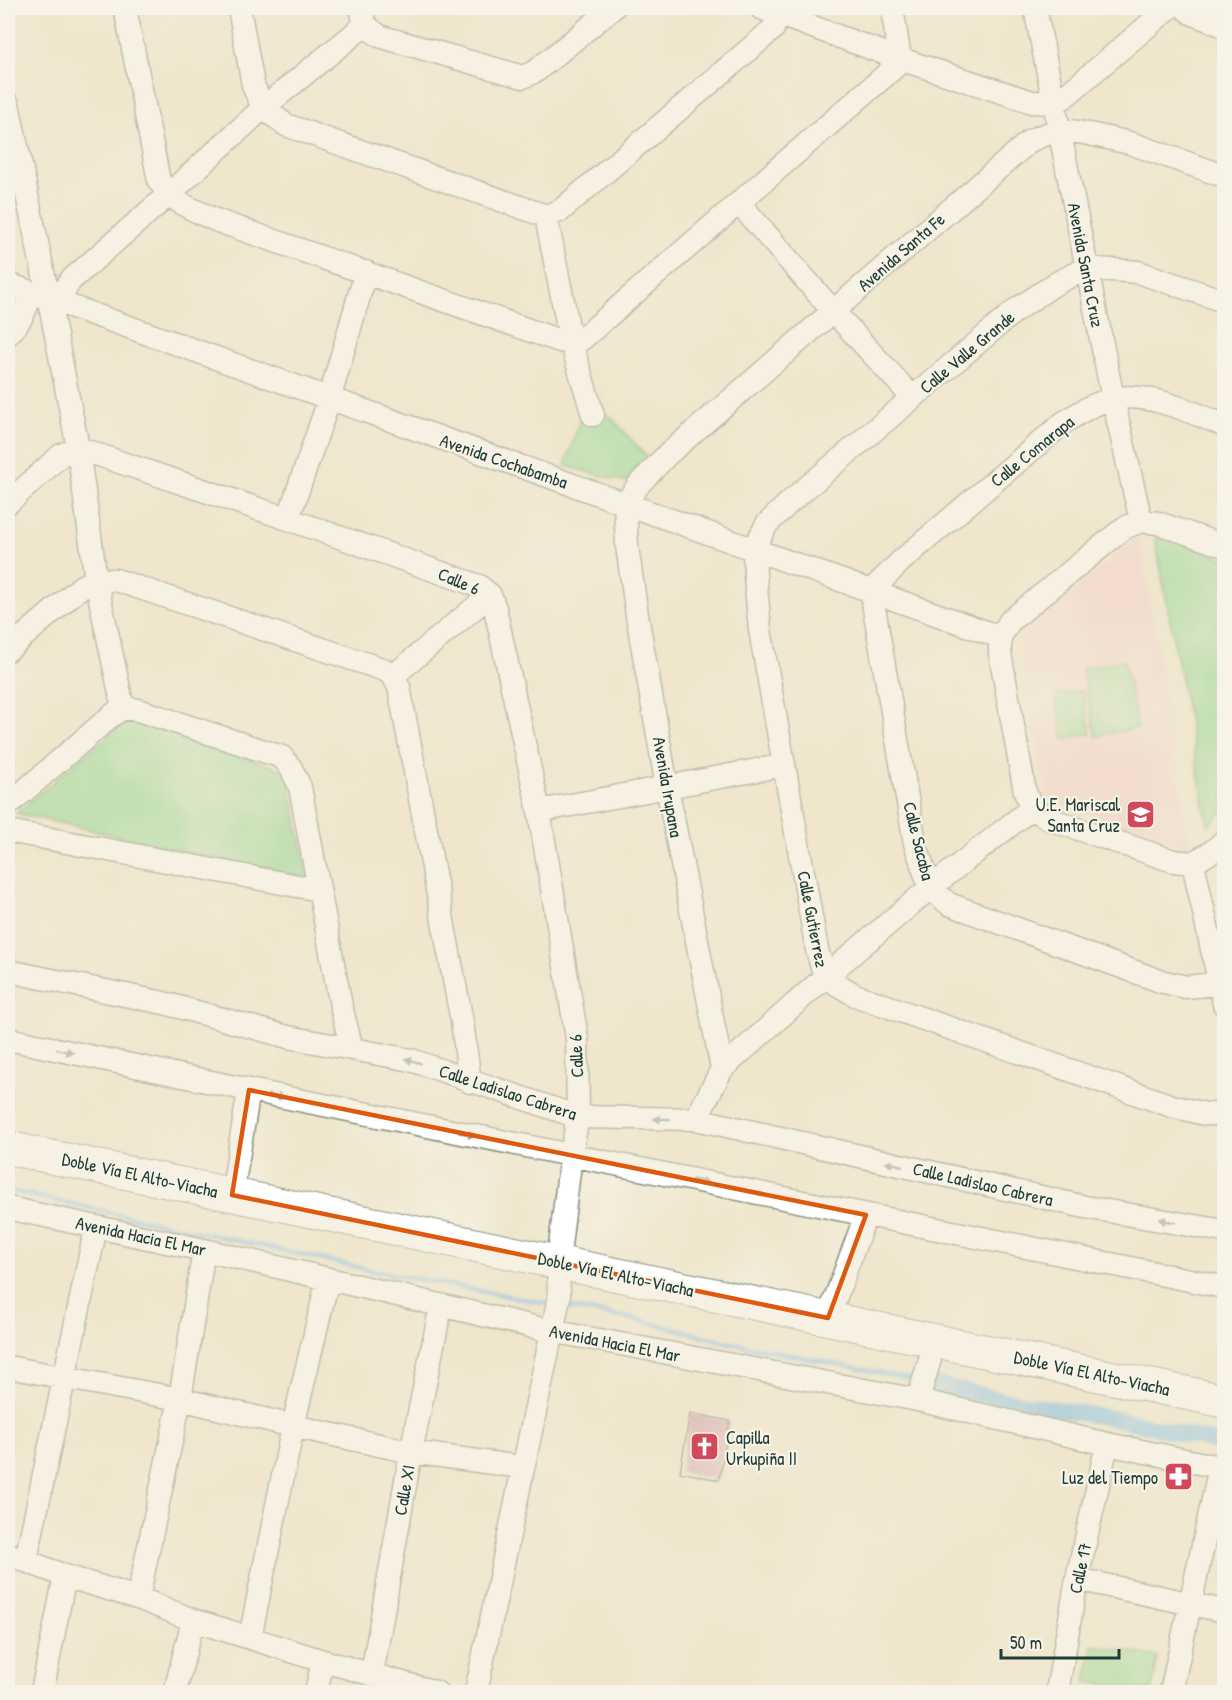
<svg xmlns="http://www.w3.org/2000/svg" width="1232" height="1700" font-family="'Patrick Hand',sans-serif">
<rect width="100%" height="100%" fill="#f7f3e8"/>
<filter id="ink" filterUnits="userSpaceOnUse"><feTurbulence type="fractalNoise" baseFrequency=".0167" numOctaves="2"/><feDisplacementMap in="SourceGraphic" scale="12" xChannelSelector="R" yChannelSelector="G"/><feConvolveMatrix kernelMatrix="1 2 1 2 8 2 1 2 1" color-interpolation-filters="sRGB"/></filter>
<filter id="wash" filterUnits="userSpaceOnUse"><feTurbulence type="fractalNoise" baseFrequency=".008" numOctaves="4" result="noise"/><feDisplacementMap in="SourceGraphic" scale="24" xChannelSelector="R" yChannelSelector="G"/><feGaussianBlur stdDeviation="1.35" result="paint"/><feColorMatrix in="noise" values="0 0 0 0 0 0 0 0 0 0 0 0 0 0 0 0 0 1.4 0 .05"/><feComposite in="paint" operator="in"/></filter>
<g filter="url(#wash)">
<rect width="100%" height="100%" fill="#efe6cc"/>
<path fill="#f7d0ce" d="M1139 536 1190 847 1047 799 1018 636Z"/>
<path fill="#8ed995" stroke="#568b64" stroke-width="1.5" d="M608 414 648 458 626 482 565 466 581 417Z
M1163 535 1224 559V811L1208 826 1155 538Z
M1124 660 1138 728 1096 736 1082 668Z
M1082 690 1091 734 1064 739 1055 695Z
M130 717 288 772 308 879 16 813Z
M1092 1645 1158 1657 1152 1692 1086 1682Z"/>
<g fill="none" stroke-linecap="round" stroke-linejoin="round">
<path stroke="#76baec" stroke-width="4.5" d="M8 1190 375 1271 550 1304
M564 1307 635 1319 726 1342 911 1379"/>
<path stroke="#76baec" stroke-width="16" d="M934 1384 1008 1401 1123 1420 1224 1444"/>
</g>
<g id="blocks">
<path fill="#cc93a8" d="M690 1413 730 1421 719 1480 680 1472Z"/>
</g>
</g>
<g filter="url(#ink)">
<use href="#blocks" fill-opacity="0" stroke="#879280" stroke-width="1.5"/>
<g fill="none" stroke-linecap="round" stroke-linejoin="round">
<defs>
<path id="minor" d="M125 8 159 181C174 204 194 210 218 221L560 341 571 342 582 339 895 67 900 59 1032 102 1053 103 1063 98 1169 8
M239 8 253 85 263 108 286 125 546 216 560 211 773 29 779 14 778 8
M361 8 365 25 379 36 523 77 536 71 613 8
M761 8 900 59 892 8
M1035 8 1113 399 1141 521
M1185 8 1191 13 1224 26
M8 104 49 300 78 448 96 580 123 708
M739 203 833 311 913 398
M546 216 571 342 593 415
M8 284 1000 637
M1224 301 1138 272 1086 268 1055 284 1016 310 791 501 767 524 754 548 755 576 760 630 817 950 825 977 855 995 1172 1106 1205 1114 1224 1115
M60 303 64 291 70 281 168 195 263 108 365 25
M8 334C21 322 26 310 31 293
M1224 425C1192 413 1148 391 1113 399 1095 402 1078 414 1063 423L901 561 871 591 915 843 930 888 949 904 1160 981 1186 987 1224 983
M8 503 61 455 78 448 288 519 479 586 490 595 495 608 539 811 577 1038 578 1117 571 1155 558 1262 559 1298 476 1692
M288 519 329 400 366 272
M1224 546 1158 523 1141 521 1124 528 1010 621 1000 637V653L1025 792 1032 808 1049 819 1173 861 1193 863 1213 851 1224 841
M8 650 82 586 96 580H116L385 670 393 676 399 687 462 1022 470 1082
M393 676 490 595
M8 805 111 716 123 708 138 710 282 757 291 768 300 787 341 1006 352 1049
M539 811 784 765
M8 831 319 890
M1193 863 1224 1004
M8 971 164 1003 288 1037 411 1060 578 1117 696 1119 1085 1207 1224 1231
M8 1039 249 1090 1224 1287
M722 1069 667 787 637 615 627 546 625 504 640 483 667 455 1031 140 1060 129 1089 134 1130 143 1224 176
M696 1119 722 1069 825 977 930 888 1032 808
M232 1195 249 1090
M8 1208 204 1250 551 1331 918 1400 1107 1444 1224 1468
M828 1318 866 1215
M8 1367 180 1399 293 1426 411 1452 522 1467
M918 1400 930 1359
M8 1554 65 1576 138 1598 193 1620 323 1661 436 1692
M26 1560 96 1227
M1077 1579 1224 1611
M138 1598 180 1399 204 1250
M250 1638 293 1426 328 1279
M372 1674 411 1452 441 1306
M42 1692 65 1576
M175 1692 193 1620
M316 1692 323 1661
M1057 1692 1077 1579 1107 1444
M1171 1692 1220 1467"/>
<path id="highway" d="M8 1148 1224 1401"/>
</defs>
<use href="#minor" stroke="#879280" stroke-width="25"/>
<use href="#highway" stroke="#879280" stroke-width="35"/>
<use href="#minor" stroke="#fff" stroke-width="22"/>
<use href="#highway" stroke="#fff" stroke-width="33"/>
</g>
<defs><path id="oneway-solid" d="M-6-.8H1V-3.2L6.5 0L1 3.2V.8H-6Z" transform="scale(1.5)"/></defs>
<g fill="#8f9e9a">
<use href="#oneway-solid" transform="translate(65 1051) rotate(12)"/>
<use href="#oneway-solid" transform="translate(413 1061) rotate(-163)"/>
<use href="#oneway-solid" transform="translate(276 1096) rotate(11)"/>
<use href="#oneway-solid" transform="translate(662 1119) rotate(-179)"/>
<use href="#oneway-solid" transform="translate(467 1134) rotate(11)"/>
<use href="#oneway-solid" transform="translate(894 1164) rotate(-167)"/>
<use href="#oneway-solid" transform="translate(700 1181) rotate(11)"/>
<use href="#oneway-solid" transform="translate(1167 1221) rotate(-170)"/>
</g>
</g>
<path d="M0 0H1232V1700H0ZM249 1090 866 1215 828 1318 232 1195Z" fill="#efe6cc" fill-opacity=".55" fill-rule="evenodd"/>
<path fill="none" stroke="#de580e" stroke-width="4.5" stroke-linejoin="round" d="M249 1090 866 1215 828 1318 232 1195Z"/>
<defs>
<symbol id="school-square" viewBox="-11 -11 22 22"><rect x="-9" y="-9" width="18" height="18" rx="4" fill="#d1495b" stroke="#f7f3e8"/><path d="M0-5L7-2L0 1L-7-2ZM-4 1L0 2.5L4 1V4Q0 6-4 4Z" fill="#fff"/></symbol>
<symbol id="church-square" viewBox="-11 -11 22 22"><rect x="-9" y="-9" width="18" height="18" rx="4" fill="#d1495b" stroke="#f7f3e8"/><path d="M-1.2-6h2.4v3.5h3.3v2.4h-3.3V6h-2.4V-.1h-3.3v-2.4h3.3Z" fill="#fff"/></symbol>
<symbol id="pharmacy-square" viewBox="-11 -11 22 22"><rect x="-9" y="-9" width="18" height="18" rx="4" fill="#d1495b" stroke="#f7f3e8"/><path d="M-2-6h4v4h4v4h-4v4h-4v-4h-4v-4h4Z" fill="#fff"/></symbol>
</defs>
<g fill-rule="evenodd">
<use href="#school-square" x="1124" y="798" width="33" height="33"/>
<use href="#church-square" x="688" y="1430" width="33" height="33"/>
<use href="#pharmacy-square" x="1162" y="1460" width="33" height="33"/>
</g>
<g text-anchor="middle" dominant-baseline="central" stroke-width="4.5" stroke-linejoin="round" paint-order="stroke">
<g font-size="18" fill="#1f3d34" stroke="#f7f3e8">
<text transform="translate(901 252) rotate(-41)">Avenida Santa Fe</text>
<text transform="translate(1086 265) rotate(79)">Avenida Santa Cruz</text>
<text transform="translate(967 352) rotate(-40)">Calle Valle Grande</text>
<text transform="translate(1032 451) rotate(-39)">Calle Comarapa</text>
<text transform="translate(504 461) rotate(19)">Avenida Cochabamba</text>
<text transform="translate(459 581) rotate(23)">Calle 6</text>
<text transform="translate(668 787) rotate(80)">Avenida Irupana</text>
<text transform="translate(919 841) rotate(76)">Calle Sacaba</text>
<text transform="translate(813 919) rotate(79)">Calle Gutierrez</text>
<text transform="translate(576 1056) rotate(-93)">Calle 6</text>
<text transform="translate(508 1092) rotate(18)">Calle Ladislao Cabrera</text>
<text transform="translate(140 1175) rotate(12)">Doble Vía El Alto-Viacha</text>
<text transform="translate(983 1184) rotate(13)">Calle Ladislao Cabrera</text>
<text transform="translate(141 1236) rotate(12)">Avenida Hacia El Mar</text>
<text transform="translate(616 1274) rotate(12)">Doble Vía El Alto-Viacha</text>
<text transform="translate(615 1343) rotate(11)">Avenida Hacia El Mar</text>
<text transform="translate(1092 1373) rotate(12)">Doble Vía El Alto-Viacha</text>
<text transform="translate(404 1490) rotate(-80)">Calle XI</text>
<text transform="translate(1080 1568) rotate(-78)">Calle 17</text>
</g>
<g font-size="18" fill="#1f3d34" stroke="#f7f3e8" text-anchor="end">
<text x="1120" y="804">U.E. Mariscal<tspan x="1120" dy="21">Santa Cruz</tspan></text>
<text x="726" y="1437" text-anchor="start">Capilla<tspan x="726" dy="21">Urkupiña II</tspan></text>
<text x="1158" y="1477">Luz del Tiempo</text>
</g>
</g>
<rect width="1232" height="1700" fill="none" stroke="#f7f3e8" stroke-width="30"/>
<path d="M1001 1649v9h118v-9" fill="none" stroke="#1f3d34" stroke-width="3"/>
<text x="1010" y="1649" font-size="18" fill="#1f3d34" stroke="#f7f3e8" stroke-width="4.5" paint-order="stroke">50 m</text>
</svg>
